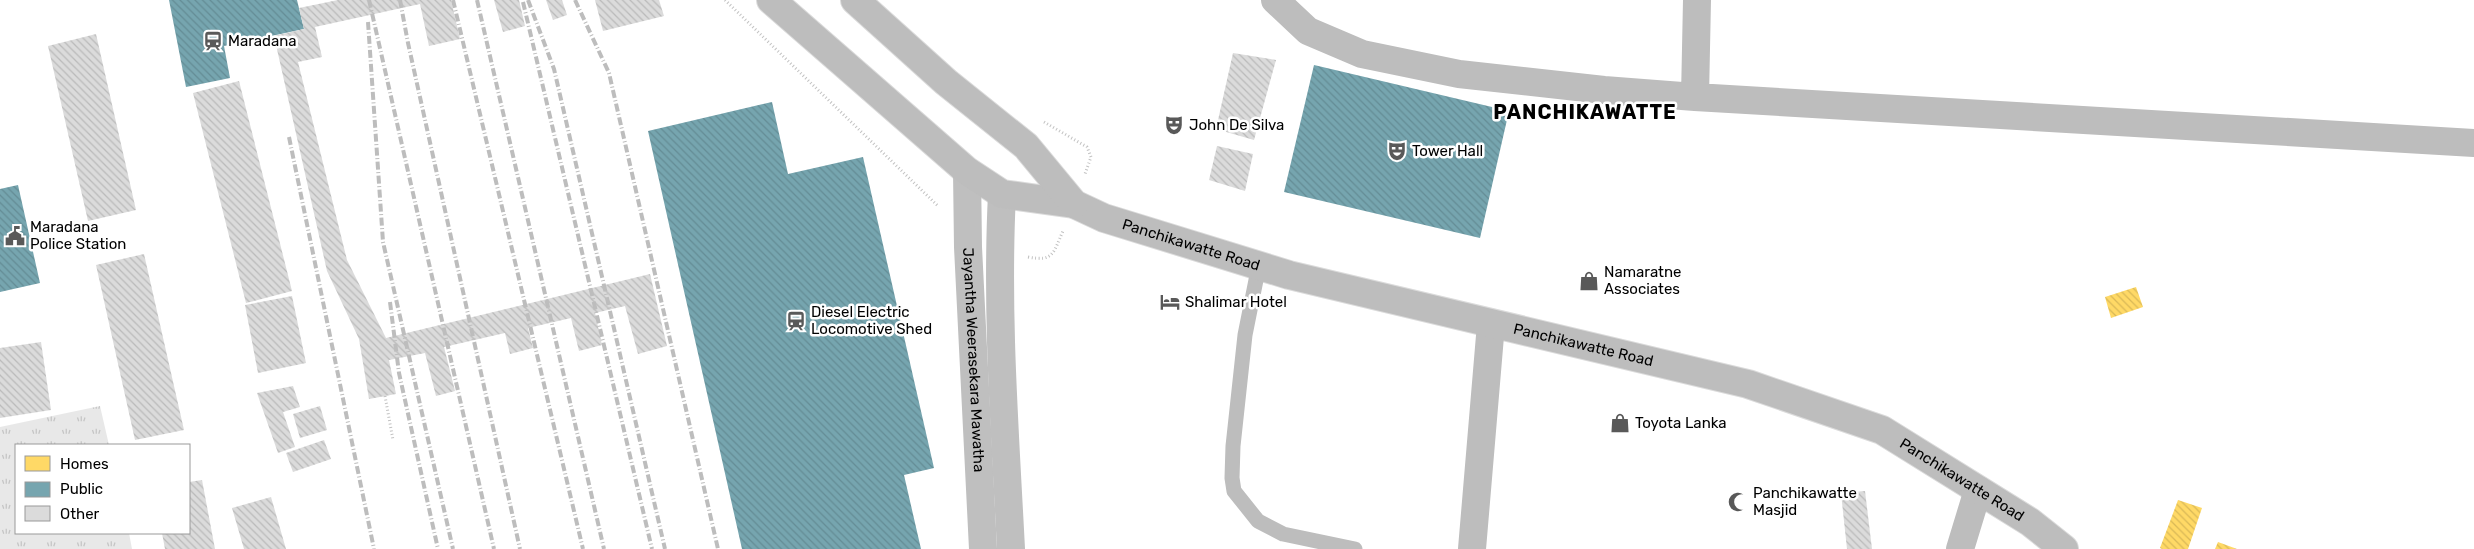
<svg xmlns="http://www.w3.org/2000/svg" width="2474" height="549" font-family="Rubik,sans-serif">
<defs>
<pattern id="grass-tufts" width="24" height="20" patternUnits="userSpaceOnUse" patternTransform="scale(1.25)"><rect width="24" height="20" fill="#e8e8e8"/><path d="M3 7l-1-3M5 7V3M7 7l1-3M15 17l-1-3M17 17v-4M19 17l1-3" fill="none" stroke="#c5c5c5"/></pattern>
<pattern id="homes-back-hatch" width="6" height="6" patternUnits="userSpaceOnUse" patternTransform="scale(1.25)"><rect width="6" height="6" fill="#ffd966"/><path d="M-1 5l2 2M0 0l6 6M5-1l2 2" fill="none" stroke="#d9b857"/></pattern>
<pattern id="public-back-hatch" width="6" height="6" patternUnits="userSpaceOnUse" patternTransform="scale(1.25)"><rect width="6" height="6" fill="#76a5af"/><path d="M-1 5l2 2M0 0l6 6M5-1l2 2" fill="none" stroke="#648c95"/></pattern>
<pattern id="building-back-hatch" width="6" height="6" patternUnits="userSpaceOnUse" patternTransform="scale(1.25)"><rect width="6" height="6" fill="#dbdbdb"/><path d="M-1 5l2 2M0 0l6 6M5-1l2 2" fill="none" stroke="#bababa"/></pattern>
</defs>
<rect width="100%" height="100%" fill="#fff"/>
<path fill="url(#grass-tufts)" d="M100 406 109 445H16V533H129L132 549H0V427Z"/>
<path fill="url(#homes-back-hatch)" d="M2136 287 2143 307 2111 318 2105 297Z
M2178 500 2202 508 2188 549H2162L2160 548Z
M2218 542 2237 549H2215Z"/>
<path fill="url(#public-back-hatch)" d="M169 0H297L304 29 224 46 230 78 186 87Z
M1314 65 1509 111 1480 238 1284 192Z
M772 102 788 174 863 157 934 468 904 475 921 549H742L648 131Z
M18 185 40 283 0 292V189Z"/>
<path fill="url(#building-back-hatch)" d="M338 0H451L460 39 429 46 420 4 315 27 322 57 298 62 347 260 386 338 650 274 667 346 638 354 625 306 595 313 602 345 579 351 571 318 528 328 533 348 510 354 505 333 444 347 455 391 436 396 425 353 389 360 396 394 369 399 359 339 327 271 274 36 304 29 299 8Z
M494 0H519L525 26 503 32Z
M546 0H562L567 15 553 20Z
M595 0H659L664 16 603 31Z
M96 34 136 210 88 221 48 46Z
M1233 53 1276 60 1254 140 1216 129Z
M239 81 292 291 246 303 193 93Z
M1217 146 1253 154 1245 191 1209 180Z
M144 254 184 430 135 440 96 265Z
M292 296 306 363 258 373 245 305Z
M41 342 51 410 0 418V348Z
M293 386 300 407 283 412 295 447 278 453 257 393Z
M320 406 327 430 300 438 293 414Z
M324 440 331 459 293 472 286 453Z
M202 480 215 549H165L162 533H189V482Z
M1865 491 1872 549H1847L1841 493Z
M271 497 286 549H244L232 508Z"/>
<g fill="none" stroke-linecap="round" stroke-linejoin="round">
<defs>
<g id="primary">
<path id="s2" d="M771 0 967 171 1002 194 1074 204 1104 218 1289 275 1748 384 1882 430 2030 522 2064 549"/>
<path d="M855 0 946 82 1026 146 1074 204"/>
</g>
</defs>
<use href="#primary" stroke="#dbdbdb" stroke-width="30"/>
<path stroke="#c2c2c2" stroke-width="3" stroke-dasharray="1 2.5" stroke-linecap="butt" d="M725 0 938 206
M1044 122 1087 147 1091 157 1085 174
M1028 257C1054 262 1053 253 1063 231
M385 396 393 440"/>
<path stroke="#bdbdbd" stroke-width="15" d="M1259 265 1245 335 1233 446 1232 478 1234 491 1258 521 1283 534 1355 549"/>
<path stroke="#bdbdbd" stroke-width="28" d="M1275 0 1308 31 1362 54 1459 74 1604 90 1695 97 2474 143
M1695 97 1697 0
M1472 549 1491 324
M1960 549 1978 490"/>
<g stroke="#bfbfbf" stroke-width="28">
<path id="s1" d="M967 171 968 247 983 549"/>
<path d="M1002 194C996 312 1005 431 1011 549"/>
</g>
<use href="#primary" stroke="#bdbdbd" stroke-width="28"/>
<path stroke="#bdbdbd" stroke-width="4" stroke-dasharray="8 2.5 1 2.5" stroke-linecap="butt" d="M369 0 494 549
M400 0 408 43 520 549
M453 0 583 549
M477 0 604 549
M528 0 554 69 665 549
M575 0 609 73 718 549
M523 2 652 549
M368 22 383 242 453 549
M289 137 374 549
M390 302 399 373 438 549"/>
</g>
<defs>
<symbol id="station-bare" viewBox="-9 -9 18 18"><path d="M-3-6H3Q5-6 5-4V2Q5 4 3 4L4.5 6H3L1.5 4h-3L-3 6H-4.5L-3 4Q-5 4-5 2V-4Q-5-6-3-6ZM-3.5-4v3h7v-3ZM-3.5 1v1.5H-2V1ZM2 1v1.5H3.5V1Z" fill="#595959" stroke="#fff" stroke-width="2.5" paint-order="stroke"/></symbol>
<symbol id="theatre-bare" viewBox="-9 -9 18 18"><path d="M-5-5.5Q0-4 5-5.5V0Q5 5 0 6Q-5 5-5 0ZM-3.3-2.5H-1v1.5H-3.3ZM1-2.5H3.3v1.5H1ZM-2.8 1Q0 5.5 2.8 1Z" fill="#595959" stroke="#fff" stroke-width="2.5" paint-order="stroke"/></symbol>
<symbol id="civic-bare" viewBox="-9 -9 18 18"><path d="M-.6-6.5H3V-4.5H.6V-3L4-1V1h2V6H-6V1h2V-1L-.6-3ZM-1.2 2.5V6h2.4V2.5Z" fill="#595959" stroke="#fff" stroke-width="2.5" paint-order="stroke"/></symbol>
<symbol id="shop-bare" viewBox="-9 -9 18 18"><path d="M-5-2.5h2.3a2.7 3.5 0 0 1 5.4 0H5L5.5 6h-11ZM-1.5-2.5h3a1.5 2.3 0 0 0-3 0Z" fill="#595959" stroke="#fff" stroke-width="2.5" paint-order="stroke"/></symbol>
<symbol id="hotel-bare" viewBox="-9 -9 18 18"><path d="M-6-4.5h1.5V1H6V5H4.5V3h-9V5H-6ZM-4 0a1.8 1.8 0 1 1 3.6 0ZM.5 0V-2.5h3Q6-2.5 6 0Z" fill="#595959" stroke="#fff" stroke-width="2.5" paint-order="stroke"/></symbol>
<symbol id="mosque-bare" viewBox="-9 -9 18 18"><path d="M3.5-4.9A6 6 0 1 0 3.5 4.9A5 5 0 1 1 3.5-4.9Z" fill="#595959" stroke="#fff" stroke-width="2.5" paint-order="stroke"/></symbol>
</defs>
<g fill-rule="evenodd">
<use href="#station-bare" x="199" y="27" width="28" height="28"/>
<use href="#theatre-bare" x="1160" y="111" width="28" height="28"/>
<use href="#theatre-bare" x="1383" y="137" width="28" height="28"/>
<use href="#civic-bare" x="1" y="222" width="28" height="28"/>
<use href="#shop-bare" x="1575" y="267" width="28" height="28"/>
<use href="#hotel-bare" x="1156" y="288" width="28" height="28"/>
<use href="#station-bare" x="782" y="307" width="28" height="28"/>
<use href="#shop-bare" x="1606" y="409" width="28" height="28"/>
<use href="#mosque-bare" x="1724" y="488" width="28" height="28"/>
</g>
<g text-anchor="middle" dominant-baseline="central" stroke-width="5" stroke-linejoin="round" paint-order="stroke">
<g font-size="15" fill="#000" stroke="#fff" text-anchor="start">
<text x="228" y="41">Maradana</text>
<text x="1189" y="125">John De Silva</text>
<text x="1412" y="151">Tower Hall</text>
<text x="30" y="227">Maradana<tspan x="30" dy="17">Police Station</tspan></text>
<text x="1604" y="272">Namaratne<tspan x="1604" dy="17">Associates</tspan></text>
<text x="1185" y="302">Shalimar Hotel</text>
<text x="811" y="312">Diesel Electric<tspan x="811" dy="17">Locomotive Shed</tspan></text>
<text x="1635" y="423">Toyota Lanka</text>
<text x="1753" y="493">Panchikawatte<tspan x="1753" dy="17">Masjid</tspan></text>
</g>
<g font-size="15" fill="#000" stroke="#fff">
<text stroke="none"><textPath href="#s2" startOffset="499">Panchikawatte Road</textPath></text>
<text stroke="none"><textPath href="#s2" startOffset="904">Panchikawatte Road</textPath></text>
<text stroke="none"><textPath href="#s1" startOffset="189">Jayantha Weerasekara Mawatha</textPath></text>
<text stroke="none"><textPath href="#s2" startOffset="1309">Panchikawatte Road</textPath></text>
</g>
<g font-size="20" font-weight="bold" letter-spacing="1" fill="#000" stroke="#fff">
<text x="1585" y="112">PANCHIKAWATTE</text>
</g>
</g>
<rect x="15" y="444" width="175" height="90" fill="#ffffff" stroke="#999999"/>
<rect x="25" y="456" width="25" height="15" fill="#ffd966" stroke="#999999"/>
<text x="60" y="469" font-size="15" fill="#000000">Homes</text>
<rect x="25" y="482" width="25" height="15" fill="#76a5af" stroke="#999999"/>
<text x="60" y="494" font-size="15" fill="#000000">Public</text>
<rect x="25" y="506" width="25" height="15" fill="#dbdbdb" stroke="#999999"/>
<text x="60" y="519" font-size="15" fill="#000000">Other</text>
</svg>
